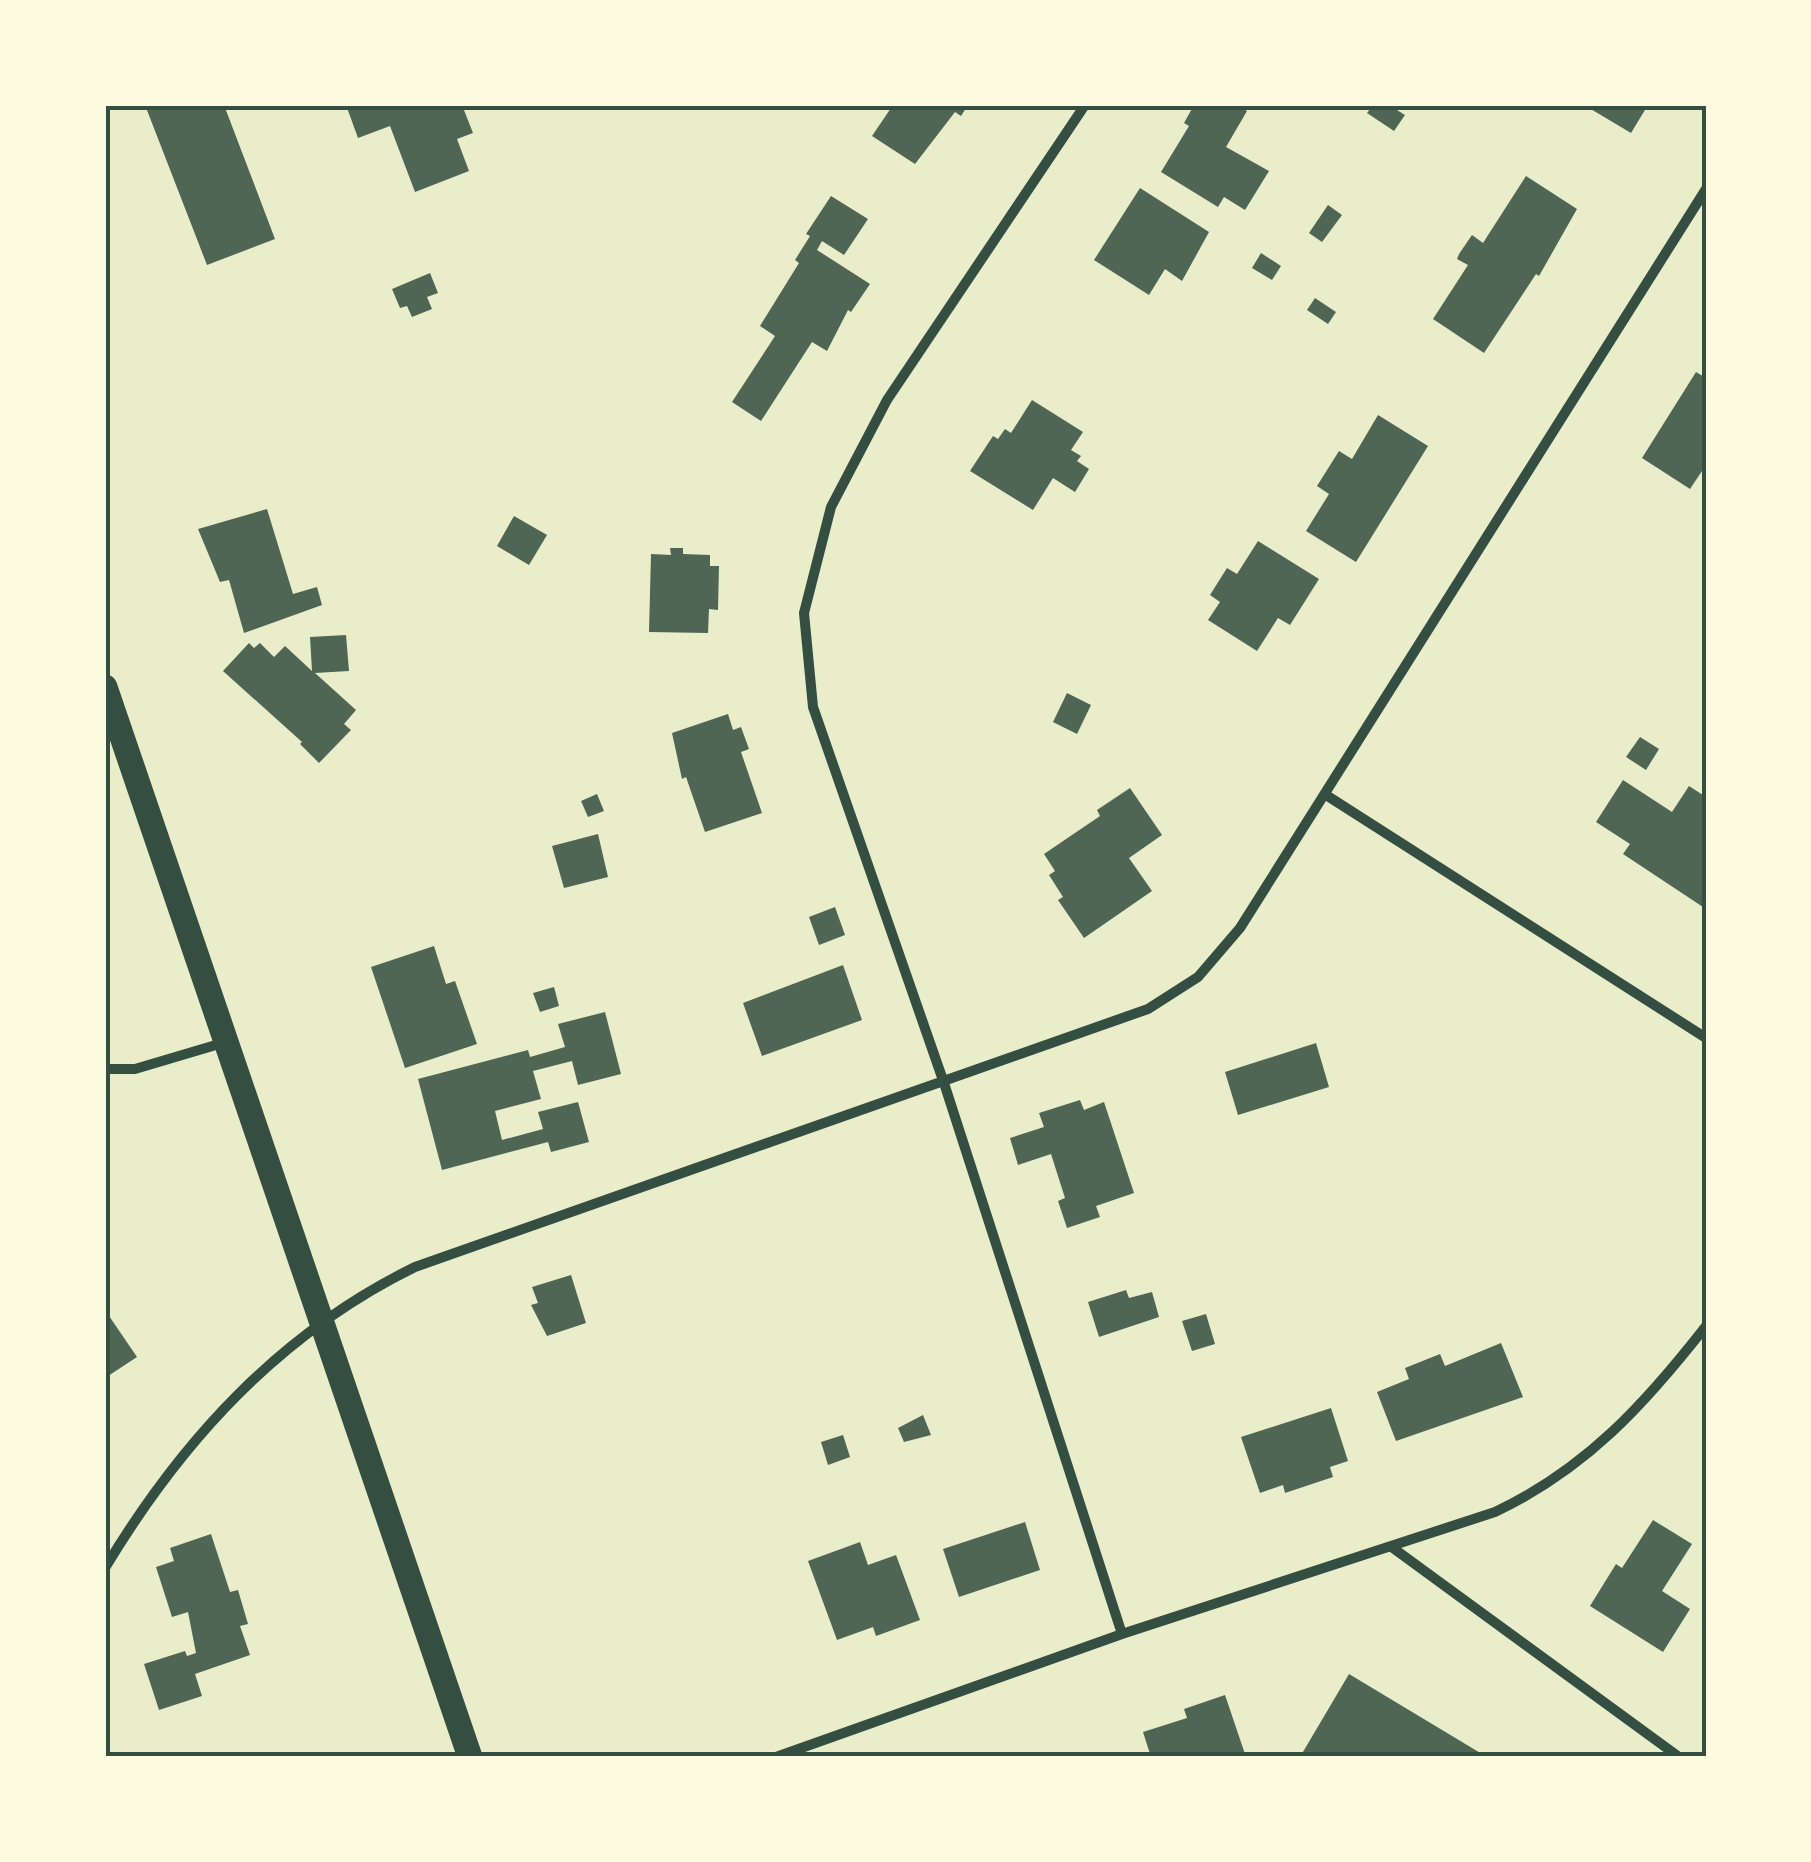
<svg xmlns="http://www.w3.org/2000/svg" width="1811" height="1862" font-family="'DM Sans',sans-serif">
<rect width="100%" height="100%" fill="#e9edc9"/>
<path fill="#4f6655" d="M145 105H224L275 239 207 265Z
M346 105H448L450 109 462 105 473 133 457 139 469 171 415 192 390 126 358 138Z
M893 105H968L961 116 955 112 915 164 872 136Z
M1194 105H1237L1247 111 1226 147 1269 171 1245 210 1224 197 1218 207 1161 172 1189 126 1184 123Z
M1373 105H1389L1405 115 1394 131 1367 113Z
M1584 105H1648L1631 133Z
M1526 176 1577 209 1539 276 1536 274 1484 353 1433 319 1468 265 1457 259 1459 254 1472 235 1483 243Z
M1140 188 1209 232 1182 281 1165 269 1149 295 1094 260Z
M831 196 868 219 844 255 822 241 817 250 870 284 851 312 848 310 827 351 812 342 761 421 732 402 775 336 760 326 799 263 795 260 810 236 806 234Z
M1328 205 1342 215 1322 242 1309 233Z
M1261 253 1281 266 1272 280 1252 268Z
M430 273 438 293 427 297 432 309 412 317 407 306 400 308 392 289Z
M1315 298 1336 312 1328 324 1307 310Z
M1696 372 1706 378V465L1690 489 1642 458Z
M1032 400 1083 432 1071 450 1081 456 1077 461 1089 469 1075 492 1053 478 1033 510 970 471 993 436 998 439 1005 429 1011 433Z
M1378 415 1428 446 1356 562 1306 531 1329 494 1317 486 1339 451 1352 459Z
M267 509 293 594 317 587 322 605 244 633 229 580 220 582 198 529Z
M514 516 547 535 529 565 497 546Z
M1258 541 1319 579 1290 625 1278 618 1257 651 1208 620 1220 602 1210 595 1227 568 1237 574Z
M670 548H683V554L710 555V566H719L718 610 709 609 708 633 649 632 651 554 671 555Z
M346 635 349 671 315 673 356 710 344 724 351 730 319 763 300 744 302 742 223 671 249 643 254 648 260 643 274 657 285 646 312 671 310 637Z
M1067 693 1091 705 1077 734 1053 722Z
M728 714 733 730 741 727 749 749 741 752 762 813 705 832 686 777 682 779 672 733Z
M1640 737 1659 749 1646 770 1626 757Z
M1623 780 1672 812 1689 786 1706 797V909L1623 854 1630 844 1596 822Z
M1130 788 1162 835 1129 858 1152 891 1084 938 1058 900 1063 897 1049 875 1055 871 1044 854 1100 816 1097 810Z
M597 794 604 811 588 817 581 801Z
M598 834 608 877 564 888 552 846Z
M835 907 845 935 819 945 809 917Z
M434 946 446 984 455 981 477 1044 405 1068 371 967Z
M843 965 862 1020 762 1056 743 1003Z
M554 987 559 1006 540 1012 533 993Z
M605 1012 621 1074 578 1085 572 1061 533 1071 541 1099 495 1111 502 1140 543 1129 538 1112 578 1102 589 1142 551 1152 548 1142 442 1170 418 1079 528 1050 530 1057 565 1047 558 1024Z
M1316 1043 1329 1087 1238 1115 1225 1072Z
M1080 1100 1084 1110 1104 1102 1134 1193 1096 1206 1100 1217 1067 1228 1058 1201 1065 1198 1051 1154 1018 1165 1010 1138 1044 1127 1039 1113Z
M571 1275 586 1323 547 1336 531 1305 538 1303 532 1287Z
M1126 1290 1129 1298 1152 1292 1159 1317 1099 1337 1088 1302Z
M105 1310 137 1357 105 1378Z
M1206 1314 1215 1344 1192 1351 1182 1321Z
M1501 1343 1523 1397 1396 1441 1377 1392 1409 1379 1405 1368 1440 1354 1445 1366Z
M1331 1408 1348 1461 1330 1467 1333 1477 1285 1493 1283 1485 1260 1493 1241 1437Z
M923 1415 931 1435 904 1442 898 1428Z
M843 1435 850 1457 828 1465 821 1442Z
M1653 1520 1692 1544 1662 1591 1690 1609 1663 1652 1590 1606 1616 1564 1622 1568Z
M1025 1522 1040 1570 959 1597 943 1549Z
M211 1534 230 1592 238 1590 248 1624 240 1626 250 1655 195 1674 202 1696 159 1710 144 1664 185 1651 187 1656 196 1653 188 1612 172 1617 156 1567 174 1561 170 1548Z
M860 1542 868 1565 896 1555 920 1620 876 1636 873 1627 837 1640 808 1561Z
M1349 1674 1487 1757H1300Z
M1225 1695 1246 1757H1151L1143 1732 1187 1718 1184 1709Z"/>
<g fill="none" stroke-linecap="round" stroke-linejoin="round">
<path stroke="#344e41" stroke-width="10" d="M1085 105 887 400 831 507 804 613 813 707 944 1083 1122 1634
M1326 795 1706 1038
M105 1069H135L226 1042
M1393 1548 1679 1757
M105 1568C182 1440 280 1333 415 1267L1148 1009 1198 977 1240 928 1706 189
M776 1757 1122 1634 1495 1512C1586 1469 1645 1404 1706 1326"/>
<path stroke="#344e41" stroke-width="25" d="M105 687 470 1757"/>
</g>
<rect width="1811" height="1862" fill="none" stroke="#fefae0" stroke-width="215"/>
<rect x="108" y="108" width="1596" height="1646" fill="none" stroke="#344e41" stroke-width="4"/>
</svg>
